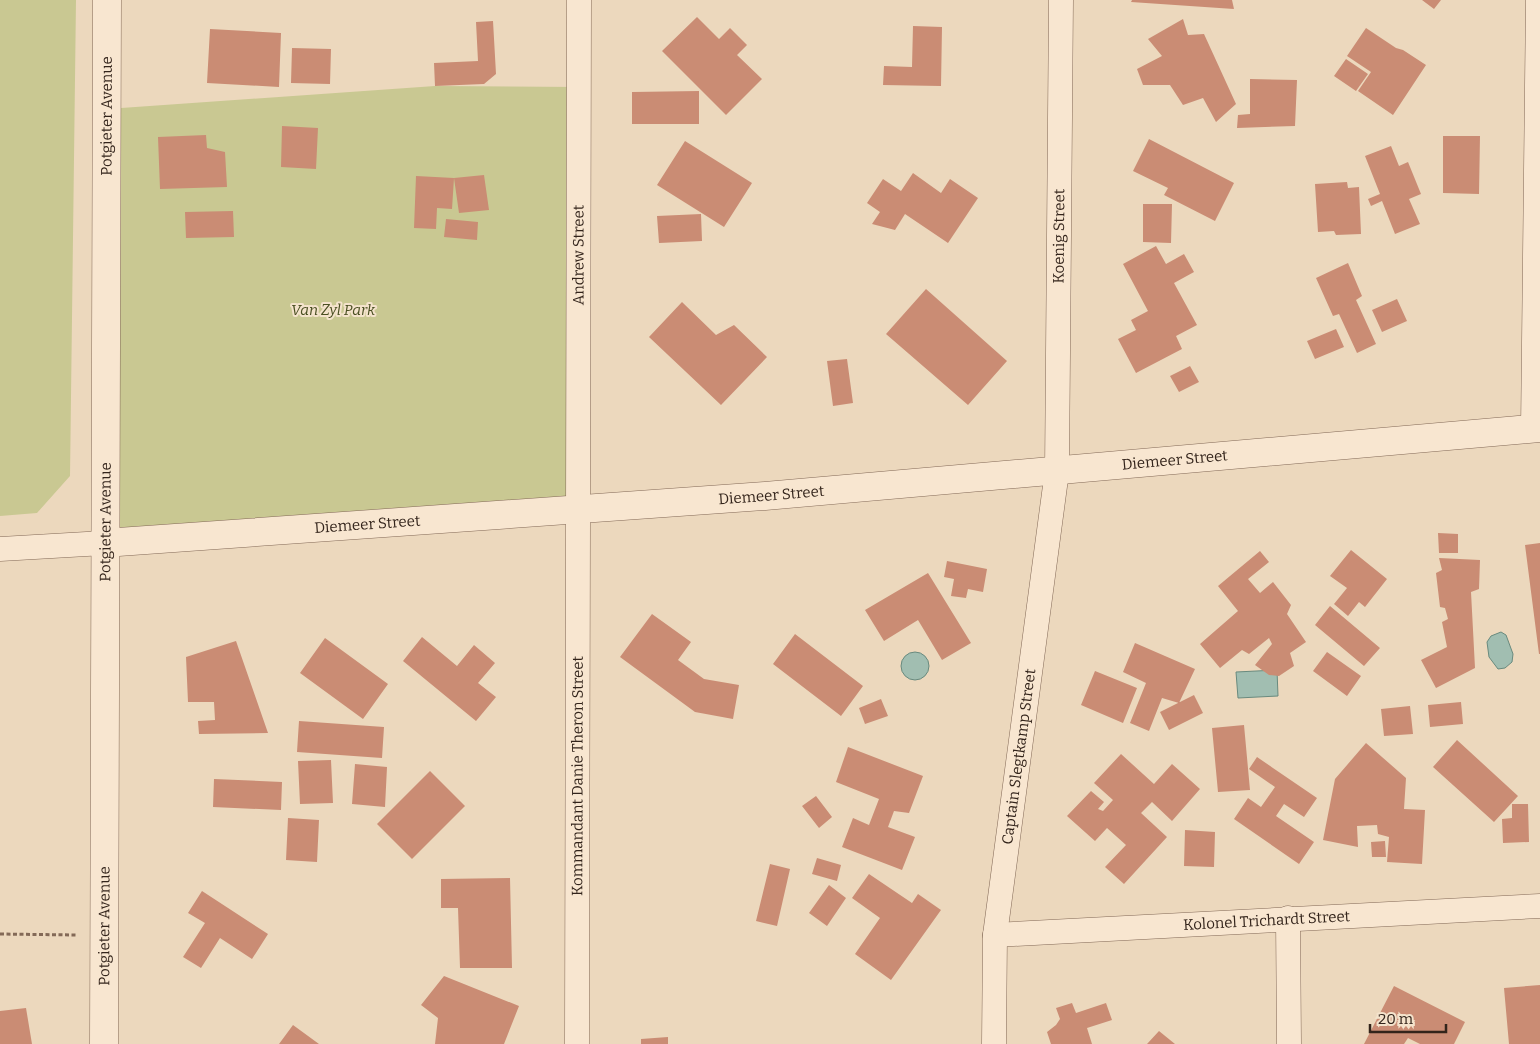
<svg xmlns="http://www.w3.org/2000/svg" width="1540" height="1044" font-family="Bitter,serif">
<rect width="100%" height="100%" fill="#ecd8bd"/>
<path fill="#c9c892" d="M0 0H76L70 476 37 513 0 516Z
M435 86 579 87 577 509 104 543 107 109Z"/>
<path fill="#a1beb1" stroke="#698a7e" d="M1501 632 1506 635 1513 654 1512 662 1505 668 1498 669 1489 657 1487 642 1491 636Z
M901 666a14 14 0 1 1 28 0a14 14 0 1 1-28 0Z
M1277 670 1278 696 1238 698 1236 672Z"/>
<path fill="#ca8c74" d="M1132 0H1232L1234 9 1131 2Z
M1422 0H1441L1434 9Z
M697 17 719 39 730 28 747 45 737 55 762 79 726 115 662 51Z
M1183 19 1188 35 1204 34 1236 104 1216 122 1203 98 1183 105 1170 85H1143L1137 69 1162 56 1148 39Z
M493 21 496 74 484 84 435 86 434 63 478 61 476 22Z
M913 26 942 27 941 86 883 85 884 66 912 67Z
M1366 28 1396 48 1403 50 1426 65 1393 115 1358 91 1371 72 1347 56Z
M210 29 281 33 279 87 207 83Z
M292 48 331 49 330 84 291 83Z
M1346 59 1368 74 1356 91 1334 76Z
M1250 79 1297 80 1295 126 1237 128 1238 115 1250 114Z
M699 91V124H632V92Z
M282 126 318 128 316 169 281 167Z
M206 135 207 148 225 152 227 187 160 189 158 137Z
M1443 136H1480L1479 194 1443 193Z
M1149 139 1234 183 1215 221 1164 195 1168 188 1133 171Z
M685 141 752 183 724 227 657 185Z
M1391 146 1399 166 1408 162 1421 194 1409 199 1420 224 1395 234 1382 201 1371 206 1368 199 1380 194 1365 156Z
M913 173 941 193 950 179 978 198 948 243 905 214 895 230 872 224 880 212 867 203 883 179 901 191Z
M484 175 489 210 459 213 454 178Z
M416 176 454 178 452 209 437 208 436 229 414 228Z
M1347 182 1348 188 1359 187 1361 234 1336 235 1334 231 1318 232 1315 184Z
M1143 204H1172L1171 243 1143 242Z
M233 211 234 237 186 238 185 212Z
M701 214 702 241 659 243 657 216Z
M446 219 478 222 477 240 444 237Z
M1156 246 1166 264 1184 254 1194 272 1174 283 1197 325 1176 336 1182 349 1136 373 1118 339 1136 330 1131 320 1148 311 1123 264Z
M1348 263 1362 296 1356 300 1376 344 1357 353 1339 314 1333 316 1316 278Z
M926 289 1007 361 968 405 886 334Z
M1397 299 1407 321 1382 332 1372 310Z
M682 302 716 335 734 325 767 357 721 405 649 337Z
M1336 329 1344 347 1315 359 1307 341Z
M847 359 853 403 833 406 827 361Z
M1190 366 1199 382 1179 392 1170 376Z
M1438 533 1458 534V553H1439Z
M1540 543V654H1539L1525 545Z
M1351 550 1387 579 1365 607 1359 602 1348 616 1334 604 1347 588 1330 576Z
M1260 551 1269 562 1248 579 1260 593 1273 582 1291 605 1287 614 1306 642 1290 653 1294 666 1279 676 1269 675 1255 665 1272 644 1269 638 1249 654 1242 650 1220 668 1200 644 1238 611 1218 586Z
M1439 558 1480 560 1479 589 1471 592 1475 668 1436 688 1421 660 1447 647 1442 622 1448 619 1445 608 1440 607 1436 573 1442 570Z
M947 561 987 569 983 592 968 589 966 598 951 596 954 579 944 577Z
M928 573 971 643 942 660 918 620 884 641 865 610Z
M1330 606 1380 648 1364 666 1315 625Z
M652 614 691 642 678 660 704 679 739 685 733 719 695 712 620 657Z
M795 634 863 686 841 716 773 664Z
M422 637 457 666 474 645 495 663 478 683 496 697 476 721 403 661Z
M325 638 388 684 363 719 300 673Z
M236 641 268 733 199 734 198 721 215 720 214 702H188L186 657Z
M1135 643 1195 669 1179 703 1162 698 1149 731 1130 723 1146 683 1123 672Z
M1327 652 1361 676 1347 696 1313 671Z
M1095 671 1137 688 1123 723 1081 705Z
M1194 695 1203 713 1169 730 1160 712Z
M881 699 888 716 865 724 859 708Z
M1461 702 1463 724 1430 727 1428 705Z
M1410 706 1413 734 1384 736 1381 709Z
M299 721 384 727 382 758 297 752Z
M1244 725 1250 790 1218 792 1212 728Z
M1457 740 1518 796 1494 822 1433 767Z
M1366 743 1406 778 1404 809 1425 810 1422 864 1387 862 1389 837 1378 834 1377 825 1357 826 1358 847 1323 840 1335 779Z
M848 747 923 776 909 813 894 811 888 827 915 837 902 870 842 847 853 818 869 825 879 799 836 782Z
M1121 754 1154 784 1172 764 1200 789 1172 821 1152 802 1141 813 1167 837 1124 884 1105 867 1126 845 1107 828 1095 841 1067 816 1091 791 1104 802 1098 809 1103 811 1113 800 1094 783Z
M1257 757 1317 798 1304 817 1284 804 1276 816 1314 842 1299 864 1234 819 1248 798 1261 807 1275 787 1249 769Z
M331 760 333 803 300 804 298 761Z
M355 764 387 767 385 807 352 804Z
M430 771 465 806 412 859 377 824Z
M214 779 282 782 281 810 213 807Z
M816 796 832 817 819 828 802 806Z
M1512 804H1528L1529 842 1503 843 1502 819 1512 818Z
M288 818 319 820 317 862 286 860Z
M1185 830 1215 832 1214 867 1184 866Z
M1385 841 1386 857H1372L1371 842Z
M817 858 841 865 837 881 812 874Z
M770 864 790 869 777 926 756 921Z
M869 874 912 903 918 894 941 910 891 980 855 954 880 918 852 898Z
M510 878 512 968H460L458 908H441V879Z
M829 885 846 898 827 926 809 913Z
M202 891 268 934 252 959 220 938 201 968 183 957 205 923 188 913Z
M444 976 519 1006 504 1044H435L438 1018 421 1005Z
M1540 985V1044H1509L1504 988Z
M1394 986 1465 1022 1454 1044H1420L1408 1038 1404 1044H1364Z
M1072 1003 1076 1013 1106 1003 1112 1020 1087 1028 1092 1044H1051L1047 1032 1056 1025 1060 1019 1056 1008Z
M26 1008 32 1044H0V1011Z
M293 1025 319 1044H279Z
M1159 1031 1175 1044H1147Z
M668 1037V1044H641V1039Z"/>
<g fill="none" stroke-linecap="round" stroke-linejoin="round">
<defs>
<g id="minor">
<path d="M1533 428 1538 0"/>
<path d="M0 549 104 543"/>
<path d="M1288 918 1289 1044"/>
<path id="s1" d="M995 935 1540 906"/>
<path id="s2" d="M577 1044 579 0"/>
<path id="s3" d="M994 1044 995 935 1057 471 1061 0"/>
</g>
<g id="tertiary">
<path id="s4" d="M104 543 765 496 1540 428"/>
<path id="s5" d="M104 1044 107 0"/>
</g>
</defs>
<use href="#minor" stroke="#836957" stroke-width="25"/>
<use href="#tertiary" stroke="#836957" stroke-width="29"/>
<path stroke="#836957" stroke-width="3" stroke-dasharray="4 2.5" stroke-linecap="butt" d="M0 934 78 935"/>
<use href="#minor" stroke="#f8e6d0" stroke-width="24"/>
<use href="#tertiary" stroke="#f8e6d0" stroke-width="28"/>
</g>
<g text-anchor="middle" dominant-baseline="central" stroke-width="4" stroke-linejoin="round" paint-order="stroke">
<g font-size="15" fill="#33241b" stroke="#f4e3cc">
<text stroke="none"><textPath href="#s5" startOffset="928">Potgieter Avenue</textPath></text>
<text stroke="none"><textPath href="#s3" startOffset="812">Koenig Street</textPath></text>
<text stroke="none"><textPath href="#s2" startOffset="789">Andrew Street</textPath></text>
<text stroke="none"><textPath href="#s4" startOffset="1074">Diemeer Street</textPath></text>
<text stroke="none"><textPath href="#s4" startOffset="669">Diemeer Street</textPath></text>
<text stroke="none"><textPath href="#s5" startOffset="522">Potgieter Avenue</textPath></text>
<text stroke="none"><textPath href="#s4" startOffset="264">Diemeer Street</textPath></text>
<text stroke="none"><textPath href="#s3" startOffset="289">Captain Slegtkamp Street</textPath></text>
<text stroke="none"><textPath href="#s2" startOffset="268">Kommandant Danie Theron Street</textPath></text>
<text stroke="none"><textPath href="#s1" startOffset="272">Kolonel Trichardt Street</textPath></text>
<text stroke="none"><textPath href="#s5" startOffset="118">Potgieter Avenue</textPath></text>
</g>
<g font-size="15" font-style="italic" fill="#4a4f22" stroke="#f4e3cc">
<text x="333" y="310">Van Zyl Park</text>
</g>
</g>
<path d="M1370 1024v8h76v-8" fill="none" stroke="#33241b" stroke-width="2.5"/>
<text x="1378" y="1024" font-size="15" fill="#33241b" stroke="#f4e3cc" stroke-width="4" paint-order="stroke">20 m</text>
</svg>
